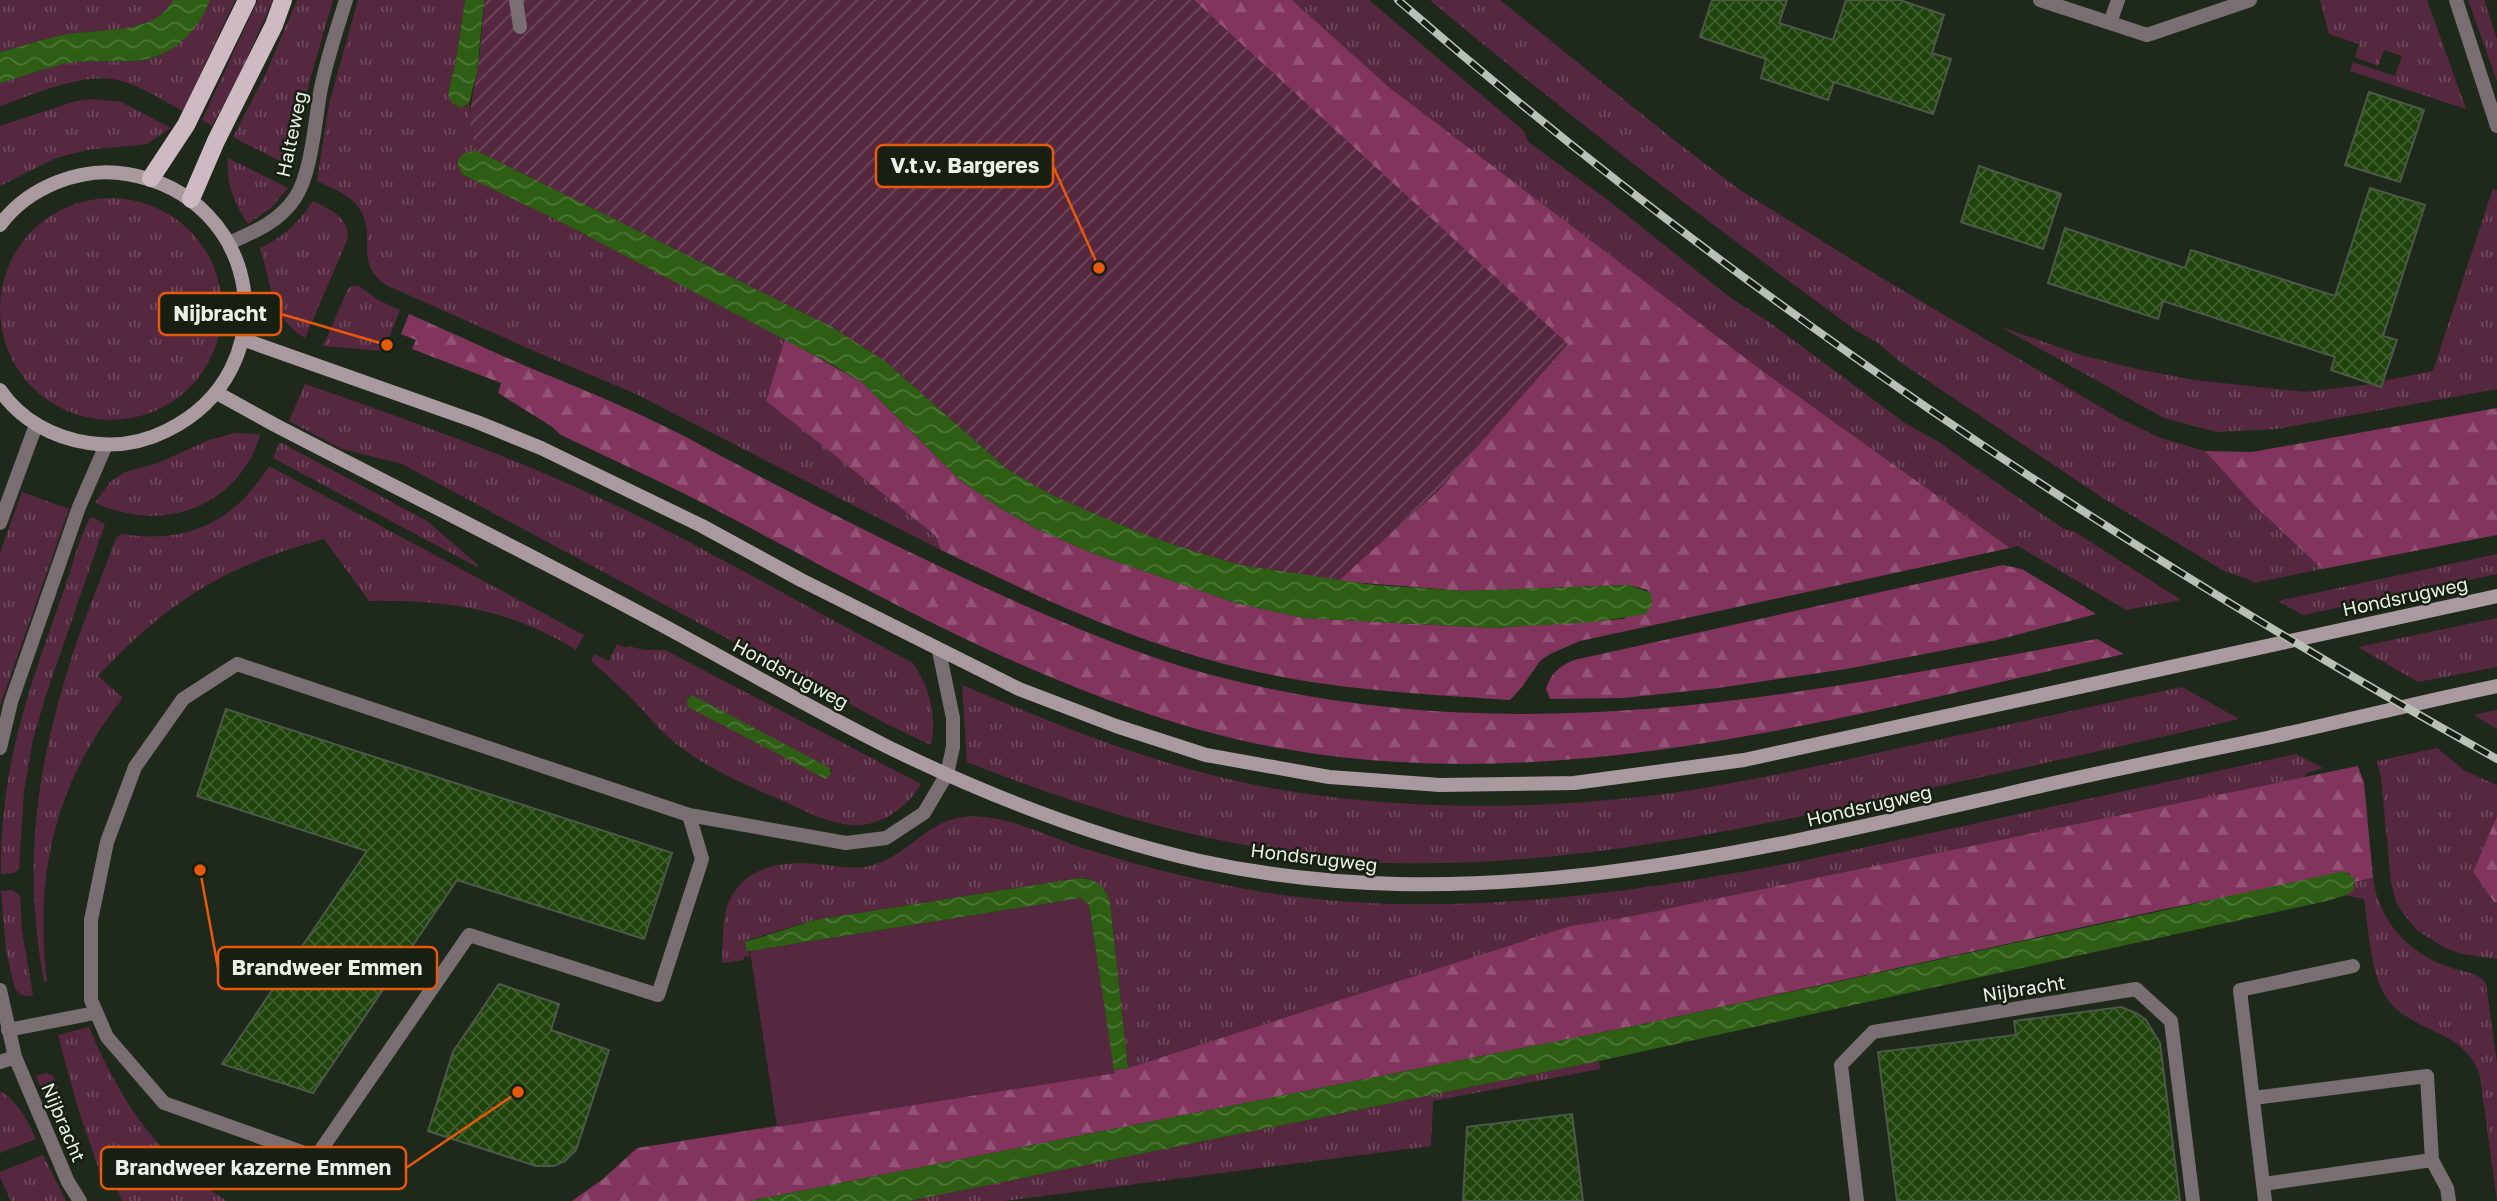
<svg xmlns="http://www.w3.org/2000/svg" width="2497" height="1201" font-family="'Golos Text',sans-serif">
<defs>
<pattern id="grass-tufts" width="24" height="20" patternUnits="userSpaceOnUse" patternTransform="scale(1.75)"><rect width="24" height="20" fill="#56283f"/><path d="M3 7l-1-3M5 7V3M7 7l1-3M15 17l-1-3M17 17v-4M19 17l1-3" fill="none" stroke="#6e485b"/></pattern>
<pattern id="forest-firs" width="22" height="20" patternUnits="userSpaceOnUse" patternTransform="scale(1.75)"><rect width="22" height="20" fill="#81355d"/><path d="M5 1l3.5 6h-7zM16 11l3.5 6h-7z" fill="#935374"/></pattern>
<pattern id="garden-furrows" width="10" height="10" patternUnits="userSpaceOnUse" patternTransform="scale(1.75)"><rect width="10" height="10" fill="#56283f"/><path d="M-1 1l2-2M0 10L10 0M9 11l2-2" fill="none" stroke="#6e485b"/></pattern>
<pattern id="water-waves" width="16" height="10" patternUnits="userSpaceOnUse" patternTransform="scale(1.75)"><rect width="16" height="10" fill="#2e5e14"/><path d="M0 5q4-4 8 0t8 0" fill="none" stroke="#4c7636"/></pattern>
<pattern id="building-cross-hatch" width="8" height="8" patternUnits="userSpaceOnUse" patternTransform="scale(1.75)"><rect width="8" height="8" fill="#1f430a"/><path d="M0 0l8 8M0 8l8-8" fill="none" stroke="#405f2e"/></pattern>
</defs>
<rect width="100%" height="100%" fill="#1f291b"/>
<path fill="url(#grass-tufts)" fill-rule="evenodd" d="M0 0H173C155 36 96 28 63 35 42 39 21 47 0 52Z
M210 0H235L183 111C162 100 141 86 118 80 83 72 33 95 0 106V83C22 77 45 68 68 63 92 59 116 63 139 61 173 57 198 30 210 0Z
M258 0H273L240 74 212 126 202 120Z
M297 0H333L309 83 293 168 233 137 266 73Z
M358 0H465L456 60 448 94 466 107 469 103 472 139 477 151 464 153 463 175 555 219 785 339 766 401 935 535 941 550 636 394 534 351 384 284C353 260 378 235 359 208 350 194 331 188 317 181L329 104Z
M1292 0H1369L1524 131 1528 142 1604 197 1732 299 1769 322 1905 423 1937 441 2062 528 2075 532 2181 600 2126 610 2018 546 2010 548 1756 366 1390 88Z
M1430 0H1500L1679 144 1740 190 1880 277 2119 418 2158 437 2205 451 2253 504 2322 569 2253 583 2251 580 2224 571 2103 498 1900 362 1878 343 1857 331C1711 225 1568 116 1430 0Z
M2320 0H2427L2466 109 2350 71 2353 62 2395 76 2402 56 2384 50 2378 66 2355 57 2359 44 2329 34Z
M2468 0H2484L2497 39V81Z
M93 99 121 102 171 128 147 144 87 150 56 158 0 186V126L76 101Z
M228 158 288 188 272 207 248 224C234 202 226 184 228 158Z
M2493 188 2494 190H2497V389L2277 429 2217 432 2164 418 2001 327 2081 355 2137 369 2194 380 2305 392 2371 384 2382 387 2383 381 2433 371Z
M0 309a111 111 0 1 1 222 0a111 111 0 1 1-222 0Z
M313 201C330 210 348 216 348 238L305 338C270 317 271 282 260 248 284 237 298 223 313 201Z
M352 286H359L378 300 400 310 384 351 323 346 348 289Z
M305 384C411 421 516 458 617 506 718 554 814 612 913 663 930 689 937 714 931 745L887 724 402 464 342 449 289 421Z
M235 433 259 434 260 436C256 445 254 454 249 461 215 517 151 528 95 503L110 482 125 472 158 463 209 440Z
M279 443H282L427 521 478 565 477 567 273 458Z
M269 466 584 635 576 650C511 609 444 599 369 601L324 539C225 566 169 600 98 676L123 698C55 782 34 875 47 981L44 982C24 871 34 780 67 673 80 627 100 583 116 538L121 534C187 544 234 523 269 466Z
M22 492 69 509 0 706V553Z
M91 517 105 524 46 695 33 739 24 791 19 869 14 873 1 874C0 768 28 691 63 593 72 569 78 538 91 517Z
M2497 554V574L2303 615 2278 601Z
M2497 618V667L2418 682 2358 647Z
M617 644 626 648 628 646 644 650H665L921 784C908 807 881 827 852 825 831 824 811 814 792 805 753 788 713 772 679 746 663 734 651 719 638 705 623 689 607 675 591 661L594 654 609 661ZM692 695 832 770 831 774 687 700Z
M962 685C1061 727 1160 767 1265 787 1398 811 1538 811 1672 793 1754 781 1836 762 1918 744 2006 725 2094 706 2182 687L2239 719C2124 746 2009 771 1894 796 1728 833 1561 867 1390 863 1358 863 1325 858 1293 853 1180 837 1073 804 967 762Z
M2497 710V729L2474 715Z
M2437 748 2465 771 2497 785V816L2473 872 2494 902H2497V959L2462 954 2445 948 2418 931 2404 915 2396 902 2391 882 2381 778 2377 761Z
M2296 754 2323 768 2306 773 2304 777 2228 793 1627 917 1570 926 1128 1068 1110 902 1089 878H1079L815 920 751 939 745 942 750 956 744 957V960L722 963C723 946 722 927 726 910 739 867 778 861 817 864 837 866 856 871 876 864 908 854 929 820 964 817 1007 813 1049 838 1089 850 1146 868 1204 882 1262 892 1444 921 1627 894 1806 860Z
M2373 878C2379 922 2410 955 2452 968 2465 973 2479 972 2486 984L2497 1063V1201L2480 1076C2467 1033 2423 1034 2394 1007 2370 984 2369 930 2364 899L2345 895 2354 889V882Z
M13 890 20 896 22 931 33 995C25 998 20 994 15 989L6 950 1 891Z
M89 1027C119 1099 159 1160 227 1201H122L111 1173 101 1176 77 1105 58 1035Z
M1599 1061 1600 1069 1433 1101 1431 1146 1004 1201H909Z
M45 1073 52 1075 55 1079 68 1121 66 1127 58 1130 36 1076Z
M0 1091C18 1101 28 1121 36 1139L0 1153Z
M43 1155 66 1201H11L0 1177V1172Z"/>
<path fill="url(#forest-firs)" d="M1194 0H1292L1390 88 1756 366 2010 548 1580 641 1550 654 1540 661 1522 687 1510 700C1420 694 1329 690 1241 668 1136 643 1038 597 941 550L935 535 766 401 785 339 863 383 960 480 1000 508 1037 529 1092 553 1236 603 1304 618 1493 628 1624 619 1648 590 1628 585 1465 591 1338 581 1439 490 1287 87Z
M409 314C447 331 485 348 523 365 572 385 622 405 670 429 689 438 707 449 725 458 809 503 895 546 981 586 1065 624 1149 661 1240 682 1532 752 1809 693 2097 639L2124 654C1821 721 1505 816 1197 729 1017 678 859 584 695 499 651 477 605 456 561 435L551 426 498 393 501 383 412 349 416 340 401 334Z
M2497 408V535L2322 569 2253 504 2205 451 2252 452Z
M2003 565 2022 569 2096 614 1997 640 1846 669 1718 688 1623 698 1550 699 1546 689C1550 674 1560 666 1574 660Z
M2358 766 2364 783 2373 878 2354 882 2349 873 2165 909 1639 1025 750 1201H572L603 1179 637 1148 1114 1073V1070L1128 1068 1570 926 1627 917Z
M2497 816V902H2494L2473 872Z"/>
<path fill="url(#garden-furrows)" d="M484 0H1194L1568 344 1439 490 1338 581 1240 565 1174 545 1116 523 1050 494 1007 469 886 362 832 327 477 151C463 121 474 96 478 65 481 44 483 22 484 0Z"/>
<path fill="#56283f" d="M1081 898 1089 905 1115 1073 777 1127 750 951Z"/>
<path fill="url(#water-waves)" d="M173 0H210C198 33 170 59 134 61 112 62 90 60 68 63 45 68 22 77 0 83V52C21 47 42 39 63 35 96 28 155 36 173 0Z
M465 0H484V2L477 72 469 103 461 108 452 103 448 94 456 60Z
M477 151 832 327 886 362 1007 469 1050 494 1116 523 1174 545 1240 565 1374 585 1465 591 1628 585 1651 593 1652 604 1646 614 1595 622 1493 628 1304 618 1236 603 1092 553 1037 529 1000 508 960 480 863 383 833 365 555 219 463 175 458 165V160L464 153Z
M692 695 830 768 831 774 826 779 688 707 687 700Z
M2344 871 2354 878V889L2349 894 2331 900 1599 1061 909 1201H750L1639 1025Z
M1079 878C1096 878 1105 886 1110 902L1128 1068 1114 1070 1089 905 1081 898 750 951H747L745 942 815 920Z"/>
<path fill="url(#building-cross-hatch)" stroke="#4c5848" stroke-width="2" d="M1712 0H1787L1779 23 1833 40 1846 0H1900L1944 15 1932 53 1951 59 1933 114 1834 82 1828 100 1761 78 1766 59 1700 37Z
M2369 92 2424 110 2400 182 2345 165Z
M1979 166 2061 194 2043 249 1961 222Z
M2370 188 2425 205 2383 336 2397 340 2381 387 2331 370 2335 357 2163 301 2158 319 2048 283 2065 228 2185 268 2191 250 2335 296Z
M226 709 672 853 644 939 457 880 313 1093 222 1064 367 851 197 796Z
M499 984 559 1004 551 1030 609 1050 576 1150 565 1161 554 1166H536L428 1131 453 1052Z
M2121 1007 2136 1013 2146 1020 2160 1043 2180 1201H1897L1878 1052 2016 1035 2014 1021Z
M1572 1114 1583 1201H1463L1467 1127Z"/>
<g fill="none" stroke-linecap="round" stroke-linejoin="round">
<path stroke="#796f73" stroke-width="14" d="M516 0 520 27
M237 664 689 815 702 859 658 995 469 935 316 1157 164 1103 107 1037 91 1000V920L107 842 135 767 183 699Z
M689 815 846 843 886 838 924 813 947 774 953 747V718L939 651
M8 1030 95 1013
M2253 1098 2427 1076 2432 1160 2263 1184
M2432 1160 2447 1188 2449 1201
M1857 1201 1841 1065 1873 1032 2136 989 2171 1021 2193 1201
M2265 1201 2240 990 2353 966"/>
<path stroke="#796f73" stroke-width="14" d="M2040 0 2147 35 2250 0
M2456 0 2497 126
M2110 23 2118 0
M229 243C254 232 279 222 295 198 312 173 315 119 321 88 327 58 337 29 346 0
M0 523 36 425
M0 748 11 702 79 507 106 445
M0 990 15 1057 68 1182 80 1201
M0 1062 15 1057"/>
<path stroke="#a99aa0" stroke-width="14" d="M0 225C28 187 81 166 127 174 262 196 290 371 166 431 142 443 116 447 89 443 54 438 20 420 0 390
M242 339 477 422 541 448 702 526 801 580 1019 689 1116 726 1206 755 1329 777 1440 785 1574 783 1744 760 2497 596
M217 393 275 425C404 492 534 556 662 625 738 666 813 710 890 748 989 796 1092 837 1200 861 1468 920 1740 855 2002 795 2090 774 2179 756 2267 738 2344 721 2420 702 2497 686"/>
<path stroke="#cebac2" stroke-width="18" d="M151 178 186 125 247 0
M191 199 216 141 274 25 283 0"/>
<defs>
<path id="rail" d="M1398 0C1735 294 2107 541 2497 759"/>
</defs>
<use href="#rail" stroke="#b9c1b6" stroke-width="8"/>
<use href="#rail" stroke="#161f12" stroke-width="5" stroke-dasharray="16" stroke-linecap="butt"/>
</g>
<g text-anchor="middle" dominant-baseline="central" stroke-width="5" stroke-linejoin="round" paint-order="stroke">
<g font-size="19" fill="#eaf1e7" stroke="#161f12">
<text transform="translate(291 134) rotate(-78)">Halteweg</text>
<text transform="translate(2405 596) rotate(-12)">Hondsrugweg</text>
<text transform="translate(791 673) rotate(28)">Hondsrugweg</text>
<text transform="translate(1869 805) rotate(-13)">Hondsrugweg</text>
<text transform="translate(1314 857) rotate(7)">Hondsrugweg</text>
<text transform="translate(2024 988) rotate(-9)">Nijbracht</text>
<text transform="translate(64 1122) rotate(67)">Nijbracht</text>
</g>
</g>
<path fill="none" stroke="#e8590c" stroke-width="2.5" d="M1099 268L1053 166M387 345L281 314M200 870L218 968M518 1092L406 1168"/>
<g fill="#e8590c" stroke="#161f12" stroke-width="2.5">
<circle cx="1099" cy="268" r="7"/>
<circle cx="387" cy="345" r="7"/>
<circle cx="200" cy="870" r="7"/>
<circle cx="518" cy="1092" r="7"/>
</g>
<g fill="#161f12" stroke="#e8590c" stroke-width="2.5">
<rect x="876" y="145" width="177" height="42" rx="7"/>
<rect x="159" y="293" width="122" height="42" rx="7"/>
<rect x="218" y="947" width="219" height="42" rx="7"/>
<rect x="101" y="1147" width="305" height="42" rx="7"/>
</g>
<g font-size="21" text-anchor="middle" font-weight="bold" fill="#eaf1e7">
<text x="965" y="173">V.t.v. Bargeres</text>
<text x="220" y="321">Nijbracht</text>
<text x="327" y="975">Brandweer Emmen</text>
<text x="253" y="1175">Brandweer kazerne Emmen</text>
</g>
</svg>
